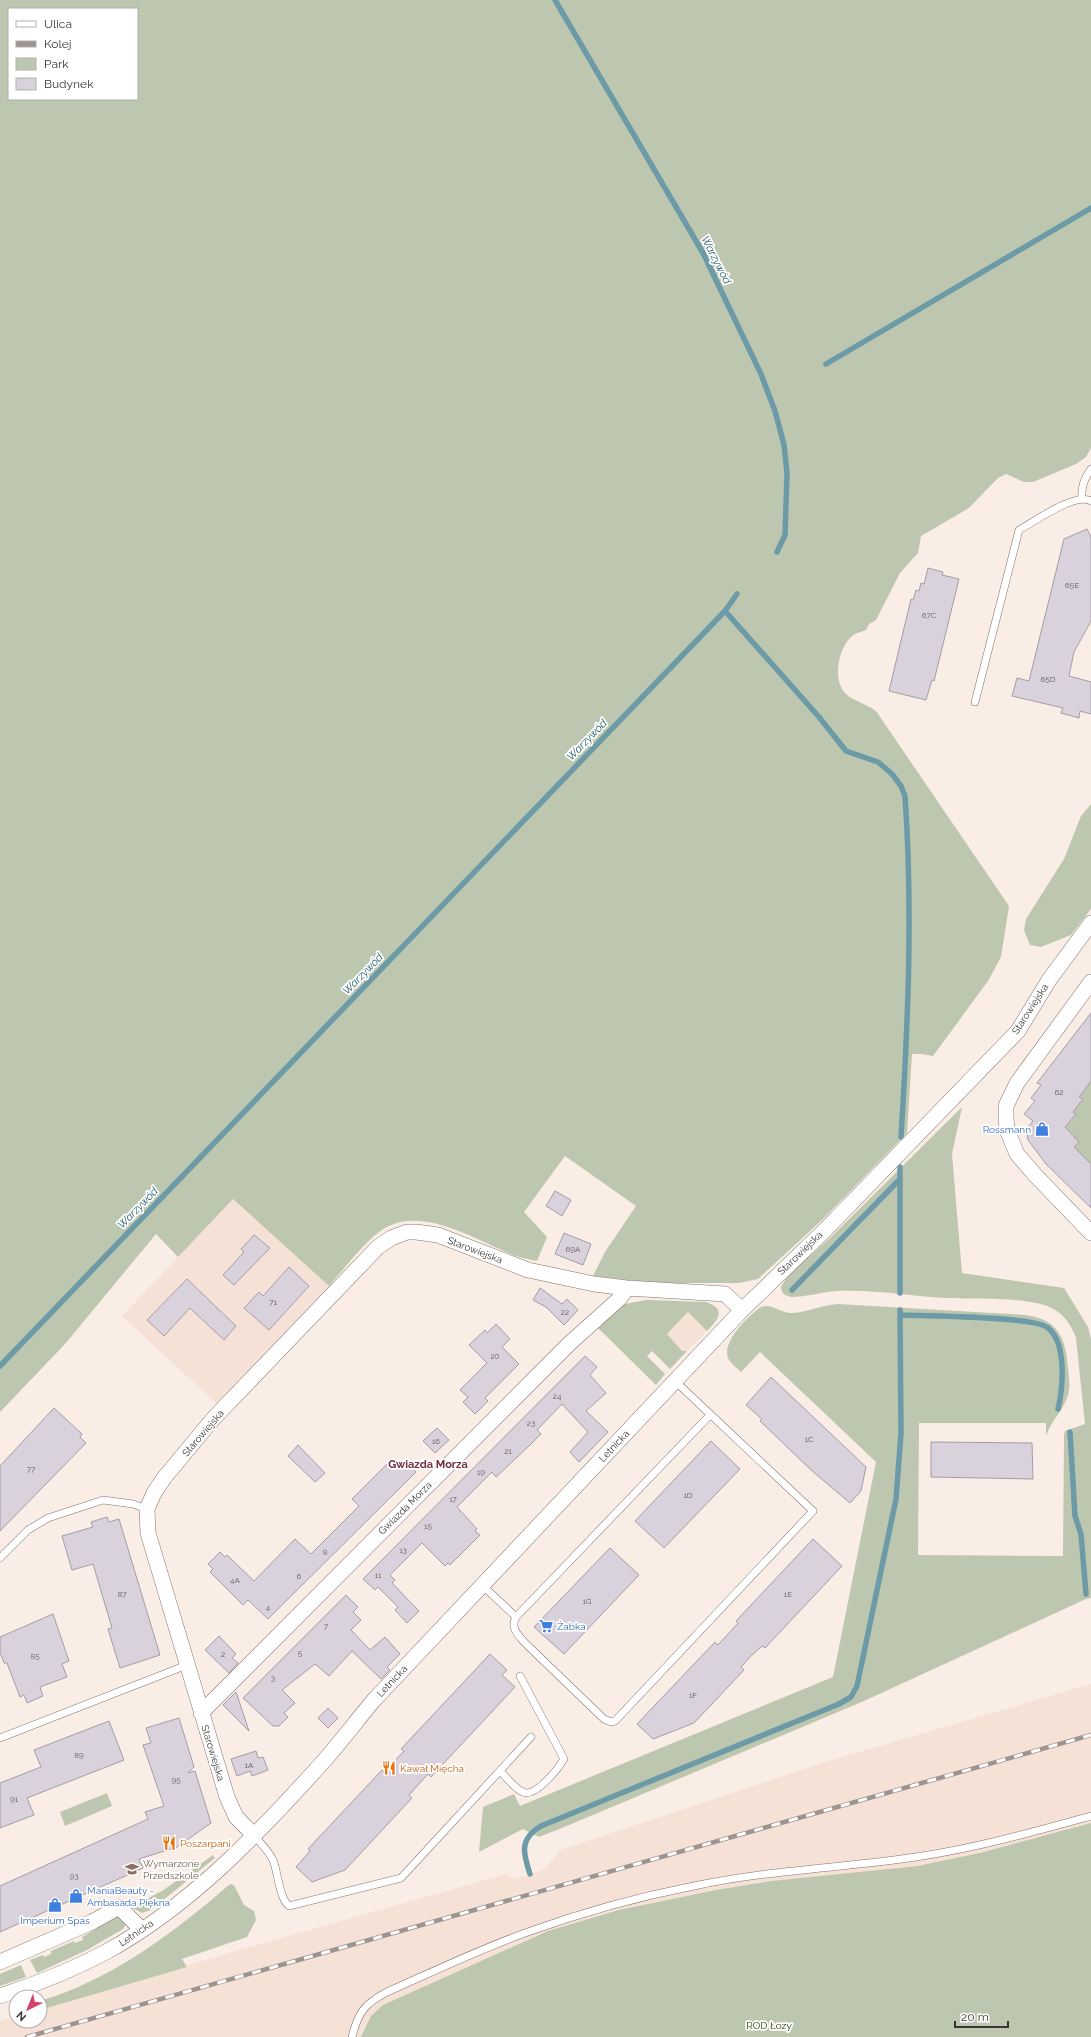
<svg xmlns="http://www.w3.org/2000/svg" width="1091" height="2037" font-family="Raleway,sans-serif">
<rect width="100%" height="100%" fill="#faede6"/>
<path fill="#f5e1d6" d="M233 1199 329 1286 217 1404 122 1316Z
M688 1312 707 1331 687 1351H682L666 1335Z
M1091 1684V1844L563 2037H0V2021L16 2017V2021H40V2010L232 1952 506 1874 516 1879 545 1869 560 1850 822 1763Z"/>
<path fill="#bdc7af" fill-rule="evenodd" d="M0 0H1091V448L1086 457 1076 464 1033 482H1024L1006 474 998 478 969 508 921 536 918 553 900 573 876 620 869 624 866 630C862 632 855 633 852 636 838 648 832 681 846 694 853 701 867 704 876 711L1009 906 1001 957 988 981 933 1056 921 1054H912L907 1133 823 1219 758 1279 739 1283H654L593 1276 605 1252 636 1206 565 1156 524 1212 547 1237 537 1261C529 1259 521 1258 513 1255 475 1240 418 1202 379 1232 360 1247 345 1268 329 1286L233 1199 178 1257 156 1234 65 1344 0 1412ZM9 9H137V99H9Z
M1091 804V909L1071 935 1041 947 1030 945 1024 930 1026 919 1064 859 1081 816Z
M1091 1081V1164L1072 1149 1073 1135 1065 1127 1076 1114 1071 1110 1082 1099 1079 1097Z
M962 1107 952 1154 962 1273 1064 1288 1088 1327 1091 1339V1598L1086 1599 864 1701 562 1828 539 1837 523 1829 479 1852 483 1807 514 1794 520 1806 833 1677 876 1462 760 1352 741 1372C737 1368 730 1363 728 1358 722 1341 748 1316 761 1307 772 1303 780 1313 791 1313 804 1313 822 1305 838 1304L1025 1315C1058 1319 1066 1338 1068 1368 1069 1378 1071 1388 1067 1398 1062 1412 1051 1421 1046 1436V1423H919L918 1555 1063 1556 1064 1435 1065 1431 1085 1424 1076 1338C1071 1324 1062 1311 1047 1306 1018 1296 977 1300 946 1298 910 1296 873 1289 837 1291 821 1292 807 1297 791 1297L785 1295 782 1292 781 1287 788 1275 830 1238Z
M646 1300 706 1302C727 1309 718 1320 707 1331L688 1312 667 1334 682 1351H687L670 1369 652 1351 647 1356 665 1374 656 1385 598 1328 625 1304Z
M107 1793 112 1806 65 1826 60 1812Z
M1091 1823V2037H361L371 2016 383 2005 548 1931 619 1910 716 1890 772 1881 918 1866 984 1852Z
M213 1855 215 1858 151 1910 142 1913 131 1907 162 1891Z
M230 1884 234 1885 244 1905 254 1911 256 1920 247 1937 182 1959 187 1967 40 2010V2001C111 1980 175 1932 230 1884Z
M117 1916 126 1924 123 1929 87 1950 37 1973 30 1960 43 1955 44 1957 51 1954V1951L74 1941 75 1943 83 1940 82 1937Z
M21 1965 26 1977 0 1986V1974Z"/>
<g fill="none" stroke-linecap="round" stroke-linejoin="round">
<path stroke="#6d9aa7" stroke-width="5.5" d="M555 0 703 253 761 374 775 411 784 445 787 473 785 535 777 552
M826 364 1091 208
M725 611 819 717 846 751 878 762 892 774 901 786 905 796C913 910 908 1024 901 1137
M792 1290 900 1179
M900 1293V1167
M900 1315C924 1316 1035 1316 1048 1328 1067 1343 1063 1388 1058 1409
M0 1366 725 611 737 594
M1070 1432 1075 1516 1081 1534 1086 1594
M530 1874C523 1853 519 1839 541 1826L839 1704 851 1697 857 1686 896 1499 901 1433 900 1310"/>
</g>
<path fill="#d9d1dc" stroke="#a49da7" d="M1087 529 1091 537V621L1074 652 1069 676 1091 682V714L1080 711 1079 718 1061 713 1063 708 1012 696 1017 678 1029 681 1064 539Z
M928 568 943 572 942 575 959 579 934 681 932 680 926 700 889 691 911 599 913 600 916 590 919 591 921 583 924 584Z
M1091 1013V1081L1079 1097 1083 1099 1073 1112 1076 1114 1065 1127 1079 1142 1074 1147 1091 1164V1208L1046 1164 1028 1140 1026 1129 1033 1121 1024 1114 1035 1101 1031 1098 1041 1085 1037 1083Z
M555 1191 571 1200 562 1216 546 1206Z
M564 1233 591 1244 583 1265 555 1254Z
M254 1235 270 1248 234 1285 223 1275 244 1252 241 1249Z
M289 1267 309 1286 269 1330 244 1308 259 1292 263 1296Z
M187 1279 236 1326 224 1340 190 1308 164 1336 147 1320Z
M540 1288 562 1304 567 1299 578 1310 564 1325 546 1307 533 1300Z
M496 1324 510 1339 502 1347 519 1364 485 1398 488 1401 475 1414 463 1402 468 1397 460 1390 487 1363 469 1345 485 1330 487 1333Z
M585 1356 597 1367 590 1375 606 1393 586 1411 608 1432 579 1462 570 1452 588 1432 562 1404 537 1430 541 1434 529 1446 496 1477 492 1472 457 1507 477 1529 475 1531 480 1535 450 1565 448 1563 445 1566 422 1543 390 1575 395 1580 392 1583 419 1611 407 1623 395 1610 398 1607 378 1587 375 1590 363 1579Z
M771 1377 866 1467 861 1491 850 1503 811 1470 760 1421 762 1419 746 1405Z
M54 1408 82 1434 80 1437 86 1443 0 1531V1466Z
M437 1428 449 1440 435 1453 423 1441Z
M711 1441 740 1469 664 1548 635 1521Z
M931 1442 1032 1443 1033 1479 931 1477Z
M298 1445 325 1473 315 1482 288 1456Z
M391 1460 398 1468 405 1461 416 1472 268 1619 248 1600 243 1605 210 1572 213 1569 208 1564 220 1552 225 1557 227 1555 254 1581 295 1539 311 1554 359 1506 352 1499Z
M107 1517 109 1522 119 1519 160 1655 120 1668 108 1629 112 1628 93 1564 72 1570 62 1536 93 1527 91 1522Z
M813 1539 842 1566 765 1648 762 1646 751 1656 741 1667 744 1670 694 1723 653 1739 637 1724 715 1642 718 1645 738 1623 736 1621Z
M610 1548 639 1575 564 1654 534 1627Z
M346 1595 358 1607 353 1612 361 1620 351 1630 370 1650 385 1637 400 1654 387 1667 390 1670 381 1679 352 1651 329 1676 315 1664 282 1690 295 1703 284 1713 288 1717 279 1726H273L243 1698Z
M53 1614 69 1661 62 1664 67 1677 40 1687 43 1696 27 1703 24 1695 20 1697 7 1663H4L0 1652V1637Z
M219 1636 236 1654 232 1658 238 1663 229 1673 205 1650Z
M490 1654 507 1670 502 1675 515 1687 431 1777 428 1774 409 1795 412 1798 345 1870 312 1882 296 1867 310 1851 308 1849 382 1770 384 1772 404 1751 401 1749Z
M236 1692 249 1731 223 1705Z
M328 1708 338 1718 328 1728 318 1718Z
M179 1718 194 1767 188 1773 195 1771 211 1823 177 1847 139 1859 143 1868 0 1932V1886L148 1819 145 1812 164 1806 143 1745 151 1743 146 1728Z
M109 1721 124 1760 27 1798 34 1815 0 1828V1783L41 1767 34 1750Z
M256 1751 258 1758 263 1757 268 1770 252 1776 250 1771 237 1776 231 1759Z"/>
<g fill="none" stroke-linecap="round" stroke-linejoin="round">
<defs>
<path id="lane" d="M1082 499C1081 487 1084 479 1091 469
M975 702 1019 530C1034 522 1075 492 1091 501
M0 1558 28 1530 48 1518 103 1500 133 1504 147 1509
M482 1585 516 1617 710 1415
M516 1617C510 1627 518 1635 524 1642L604 1719 611 1722 615 1721 813 1511 675 1381
M0 1738 187 1665
M500 1771C506 1777 515 1789 523 1792 535 1798 558 1769 564 1759L520 1676
M254 1835C260 1843 268 1850 273 1860 278 1872 279 1898 289 1906L401 1878 531 1737
M352 2037C358 2013 364 2004 387 1992 432 1972 478 1950 525 1933 580 1913 637 1897 694 1886 768 1870 842 1868 916 1857 976 1848 1033 1832 1091 1816"/>
<path id="street" d="M1091 982 1017 1083 1006 1106V1117L1007 1130 1017 1154 1036 1176 1091 1233
M201 1713 570 1343 619 1299 627 1288
M254 1835 236 1817 227 1797 148 1533 147 1509 154 1493 164 1478 213 1419 378 1247 391 1238 407 1232H416L438 1235 528 1270 594 1284 627 1288 725 1294 742 1310
M0 1962 92 1922 119 1907 142 1930
M0 1996C37 1984 72 1970 106 1952 190 1906 259 1833 322 1763 340 1743 357 1720 374 1700L742 1310 825 1230 1018 1031 1049 980 1091 923"/>
</defs>
<use href="#lane" stroke="#80746e" stroke-width="8"/>
<use href="#street" stroke="#80746e" stroke-width="16"/>
<use href="#lane" stroke="#fff" stroke-width="7"/>
<use href="#street" stroke="#fff" stroke-width="15"/>
<defs>
<path id="rail" d="M27 2037 1091 1735"/>
</defs>
<use href="#rail" stroke="#9d948f" stroke-width="4.5"/>
<use href="#rail" stroke="#fff" stroke-width="3" stroke-dasharray="9" stroke-linecap="butt"/>
</g>
<defs>
<symbol id="shop-bare" viewBox="-9 -9 18 18"><path d="M-5-2.5h2.3a2.7 3.5 0 0 1 5.4 0H5L5.5 6h-11ZM-1.5-2.5h3a1.5 2.3 0 0 0-3 0Z" fill="#3f7fe0" stroke="#fff" stroke-width="2.5" paint-order="stroke"/></symbol>
<symbol id="supermarket-bare" viewBox="-9 -9 18 18"><path d="M-6-5.5h2.5l.6 2H6L4.5 2H-2.5L-4.4-4H-6ZM-1.5 3.2a1.3 1.3 0 1 0 .1 0ZM3 3.2a1.3 1.3 0 1 0 .1 0Z" fill="#3f7fe0" stroke="#fff" stroke-width="2.5" paint-order="stroke"/></symbol>
<symbol id="restaurant-bare" viewBox="-9 -9 18 18"><path d="M-5-6h1v4h1v-4h1v4h1v-4h1v5L-1.5 .5V6h-2V.5L-5-1ZM5-6V6H3V1.5H1.5Q1.5-4 5-6Z" fill="#e8710a" stroke="#fff" stroke-width="2.5" paint-order="stroke"/></symbol>
<symbol id="school-bare" viewBox="-9 -9 18 18"><path d="M0-5L7-2L0 1L-7-2ZM-4 1L0 2.5L4 1V4Q0 6-4 4Z" fill="#8d6e63" stroke="#fff" stroke-width="2.5" paint-order="stroke"/></symbol>
</defs>
<g fill-rule="evenodd">
<use href="#shop-bare" x="1032" y="1119" width="20" height="20"/>
<use href="#supermarket-bare" x="536" y="1616" width="20" height="20"/>
<use href="#restaurant-bare" x="379" y="1758" width="20" height="20"/>
<use href="#restaurant-bare" x="159" y="1833" width="20" height="20"/>
<use href="#school-bare" x="122" y="1859" width="20" height="20"/>
<use href="#shop-bare" x="66" y="1886" width="20" height="20"/>
<use href="#shop-bare" x="45" y="1895" width="20" height="20"/>
</g>
<g text-anchor="middle" dominant-baseline="central" stroke-width="3.5" stroke-linejoin="round" paint-order="stroke">
<g font-size="8" fill="#625d5e">
<text x="1072" y="585">65E</text>
<text x="929" y="615">67C</text>
<text x="1048" y="679">65D</text>
<text x="1059" y="1092">62</text>
<text x="573" y="1249">69A</text>
<text x="273" y="1302">71</text>
<text x="565" y="1312">22</text>
<text x="495" y="1356">20</text>
<text x="557" y="1396">24</text>
<text x="531" y="1423">23</text>
<text x="809" y="1439">1C</text>
<text x="436" y="1441">16</text>
<text x="508" y="1451">21</text>
<text x="31" y="1469">77</text>
<text x="481" y="1472">19</text>
<text x="688" y="1495">1D</text>
<text x="453" y="1499">17</text>
<text x="428" y="1526">15</text>
<text x="403" y="1550">13</text>
<text x="325" y="1552">8</text>
<text x="378" y="1575">11</text>
<text x="299" y="1576">6</text>
<text x="235" y="1580">4A</text>
<text x="122" y="1594">87</text>
<text x="788" y="1594">1E</text>
<text x="587" y="1601">1G</text>
<text x="268" y="1607">4</text>
<text x="326" y="1626">7</text>
<text x="300" y="1653">5</text>
<text x="223" y="1654">2</text>
<text x="35" y="1656">85</text>
<text x="273" y="1678">3</text>
<text x="693" y="1695">1F</text>
<text x="79" y="1755">89</text>
<text x="249" y="1765">1A</text>
<text x="176" y="1780">95</text>
<text x="14" y="1799">91</text>
<text x="74" y="1876">93</text>
</g>
<g font-size="10" fill="#3b3634" stroke="#fff">
<text transform="translate(1030 1009) rotate(-57)">Starowiejska</text>
<text transform="translate(475 1250) rotate(21)">Starowiejska</text>
<text transform="translate(800 1253) rotate(-44)">Starowiejska</text>
<text transform="translate(203 1433) rotate(-49)">Starowiejska</text>
<text transform="translate(614 1446) rotate(-47)">Letnicka</text>
<text transform="translate(405 1508) rotate(-45)">Gwiazda Morza</text>
<text transform="translate(392 1681) rotate(-47)">Letnicka</text>
<text transform="translate(213 1753) rotate(73)">Starowiejska</text>
<text transform="translate(136 1933) rotate(-34)">Letnicka</text>
</g>
<g font-size="10" fill="#366cbe" stroke="#fff" text-anchor="start">
<text x="1031" y="1129" text-anchor="end">Rossmann</text>
<text x="557" y="1626">Żabka</text>
<text x="87" y="1890">ManiaBeauty -<tspan x="87" dy="12">Ambasada Piękna</tspan></text>
<text x="55" y="1920" text-anchor="middle">Imperium Spas</text>
</g>
<g font-size="10" fill="#c56008" stroke="#fff" text-anchor="start">
<text x="400" y="1768">Kawał Mięcha</text>
<text x="180" y="1843">Poszarpani</text>
</g>
<g font-size="10" fill="#785e54" stroke="#fff" text-anchor="start">
<text x="143" y="1863">Wymarzone<tspan x="143" dy="12">Przedszkole</tspan></text>
</g>
<g font-size="10" fill="#2b3d02" stroke="#fff">
<text x="769" y="2025">ROD Łozy</text>
</g>
<g font-size="11" font-style="italic" fill="#1f5d6c" stroke="#fff">
<text transform="translate(716 260) rotate(63)">Warzywód</text>
<text transform="translate(587 740) rotate(-46)">Warzywód</text>
<text transform="translate(363 974) rotate(-46)">Warzywód</text>
<text transform="translate(138 1208) rotate(-46)">Warzywód</text>
</g>
<g font-size="11" font-weight="bold" fill="#722c3d" stroke="#fff">
<text x="428" y="1464">Gwiazda Morza</text>
</g>
</g>
<rect x="8" y="8" width="130" height="92" fill="#ffffff" stroke="#b1afae"/>
<rect x="16" y="21" width="20" height="6" fill="#ffffff" stroke="#b1afae"/>
<text x="44" y="28" font-size="12" fill="#3b3634">Ulica</text>
<rect x="16" y="41" width="20" height="6" fill="#9d948f" stroke="#b1afae"/>
<text x="44" y="48" font-size="12" fill="#3b3634">Kolej</text>
<rect x="16" y="58" width="20" height="12" fill="#bdc7af" stroke="#b1afae"/>
<text x="44" y="68" font-size="12" fill="#3b3634">Park</text>
<rect x="16" y="78" width="20" height="12" fill="#d9d1dc" stroke="#b1afae"/>
<text x="44" y="88" font-size="12" fill="#3b3634">Budynek</text>
<g transform="translate(28 2009) rotate(223)"><circle r="19" fill="#ffffff" stroke="#b1afae"/>
<path d="M0-3L7 15L0 10L-7 15Z" fill="#d1436b"/>
<text y="-6" font-size="11" font-weight="bold" text-anchor="middle" fill="#3b3634">N</text>
</g>
<path d="M955 2021v6h53v-6" fill="none" stroke="#3b3634" stroke-width="2"/>
<text x="961" y="2021" font-size="12" fill="#3b3634" stroke="#ffffff" stroke-width="3" paint-order="stroke">20 m</text>
</svg>
